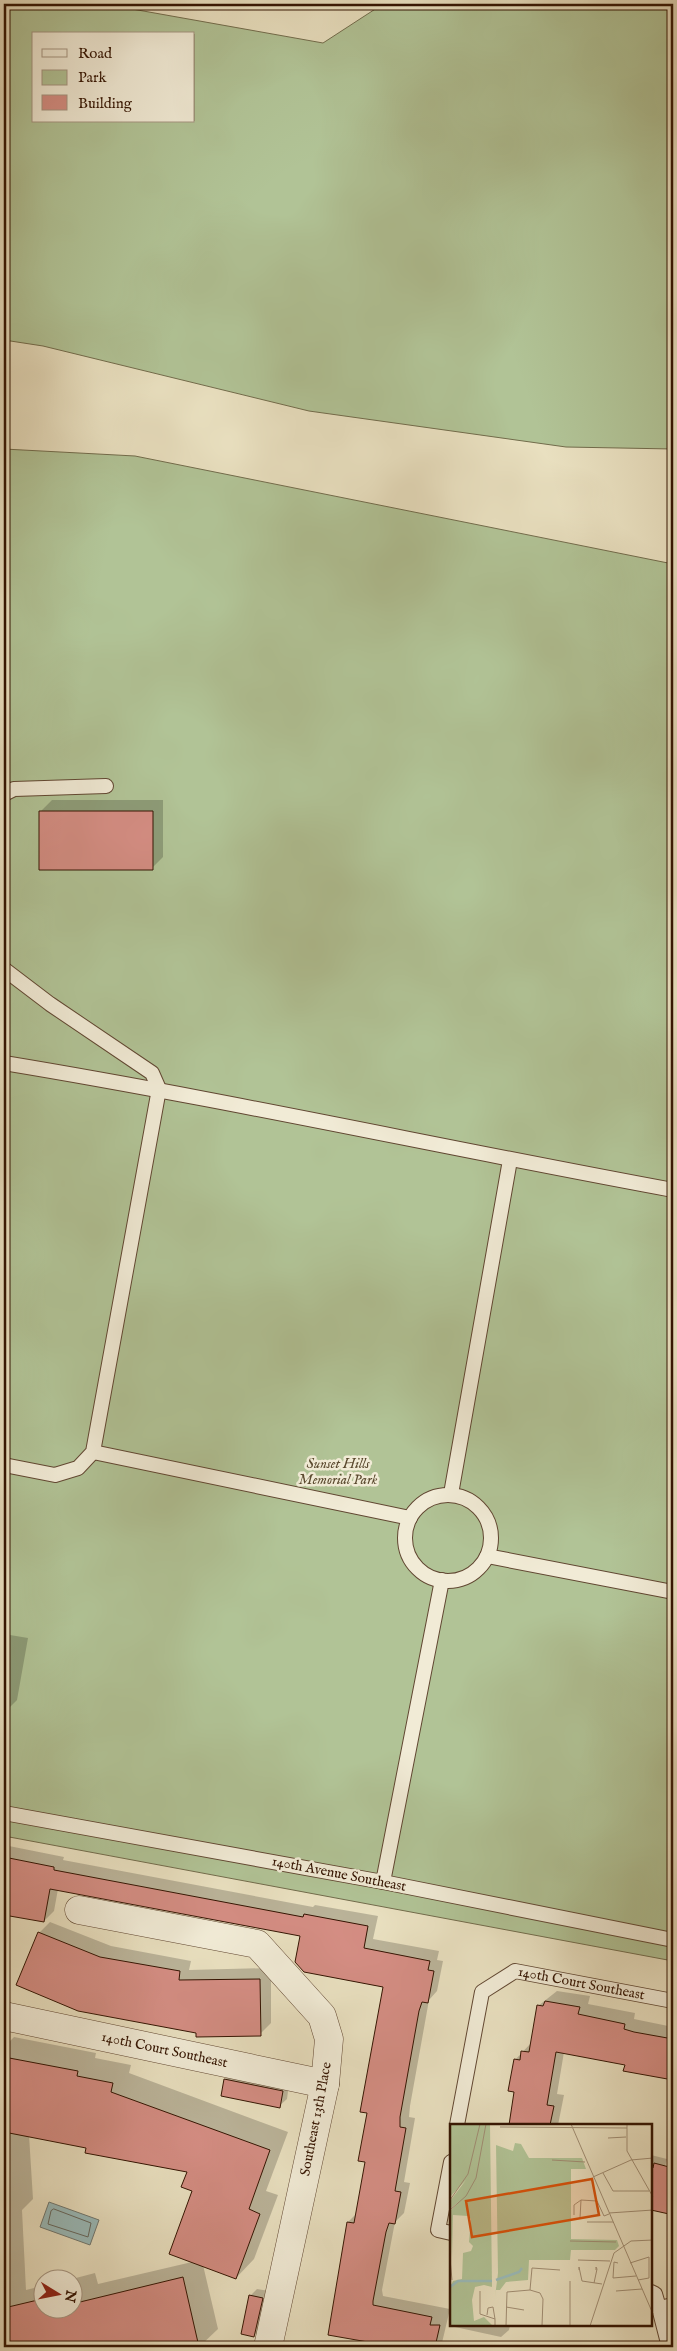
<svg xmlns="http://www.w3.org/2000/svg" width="677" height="2351" font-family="'IM FELL English',serif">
<rect width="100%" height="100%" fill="#e9e0c0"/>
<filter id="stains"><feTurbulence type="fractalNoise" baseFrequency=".004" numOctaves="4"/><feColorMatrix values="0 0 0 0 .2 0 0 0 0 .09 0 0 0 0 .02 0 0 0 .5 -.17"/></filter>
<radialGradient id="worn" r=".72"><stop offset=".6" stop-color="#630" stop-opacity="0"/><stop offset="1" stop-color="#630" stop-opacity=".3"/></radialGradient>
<path fill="#b1c396" stroke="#726c4c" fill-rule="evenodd" d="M4 4H104L323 43 383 4H673V449L566 447 309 411 43 346 4 340ZM34 34H194V121H34Z
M4 449 135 456 673 564V1961L4 1836Z"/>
<path fill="#9abbba" stroke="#717870" d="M49 2202 99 2220 90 2245 40 2227Z"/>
<path fill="#0003" fill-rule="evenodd" d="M52 800H163V857L152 868 41 811Z
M4 1634 28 1638 17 1700 4 1713Z
M4 1845 64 1857 63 1860 313 1907 315 1905 378 1916 373 1939 439 1951 437 1960 443 1961 437 1991 429 2000 410 2106 409 2117 415 2118 404 2182 410 2183 404 2213 395 2222 382 2290 383 2296 450 2309 441 2347H387L386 2344 329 2334 348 2222 356 2214 366 2161 384 1986 301 1935 58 1889 54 1911 44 1921 4 1914Z
M50 1922 111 1946 191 1961 189 1970 271 1968V2023L260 2034 197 2032 39 1933Z
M557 1991 590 1996 588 2004 635 2013 634 2019 673 2027V2079L625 2070 626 2064 564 2052 557 2094 564 2095 558 2125H510L516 2091 515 2060 532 2042 538 2006Z
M14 2037 96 2053 95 2058 131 2065 129 2073 288 2132 266 2191 278 2195 254 2259 236 2278 203 2265 218 2329 199 2347H4V2047ZM29 2135 87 2147 188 2171 194 2190 192 2262 98 2284 95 2273 72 2279V2308H42V2286L26 2290 22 2210 33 2199Z
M233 2072 289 2084 287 2099 279 2106 222 2095 225 2079Z
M651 2155 667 2159 654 2210 651 2214Z
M257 2289 269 2291 261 2328 254 2336 250 2296Z
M455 2325H510L509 2330 501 2337 455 2327Z"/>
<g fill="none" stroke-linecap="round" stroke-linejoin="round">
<path stroke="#67685e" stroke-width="1" d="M54 2209 91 2223 88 2237 48 2224 51 2211Z"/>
</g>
<path fill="#d48d83" stroke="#341402" d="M39 811H153V870H39Z
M4 1857 54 1867V1870L303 1917 304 1914 368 1926 364 1948 430 1961 428 1970 434 1971 428 2003 422 2002 419 2011 400 2117V2127L406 2128 395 2191 401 2192 395 2224 389 2223 386 2232 373 2301V2305L432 2317 430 2325H440L435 2347H384L385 2345 328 2335 347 2222 354 2223 365 2162 358 2161 367 2113 360 2112 383 1987 304 1972 295 1962 300 1936 50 1889 44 1922 4 1915Z
M38 1932 100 1957 180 1971 179 1980 260 1979 261 2036 196 2037V2033L78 2011 16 1985Z
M545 2001 580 2007 578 2014 625 2024 624 2029 634 2032 673 2039V2080L623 2071 625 2065 556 2052 547 2105 554 2106 550 2125H509L514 2092 508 2091 514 2059 520 2060 521 2051 529 2052 537 2005 543 2006Z
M4 2057 78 2071 77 2076 113 2083 111 2092 270 2150 249 2209 260 2214 236 2279 169 2254 192 2191 181 2187 187 2172 85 2153 86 2148 4 2132Z
M224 2079 283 2091 280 2108 221 2096Z
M654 2163 673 2168V2195L669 2214 651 2210V2168H653Z
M183 2277 199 2347H4V2308L42 2299V2308H72V2292L77 2291 80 2302Z
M249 2295 263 2298 254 2337 241 2334Z"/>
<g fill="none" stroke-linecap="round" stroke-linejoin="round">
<defs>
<g id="lane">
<path d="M4 794 14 789 106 786"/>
<path d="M4 969 50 1004 152 1073 159 1089 93 1452 78 1468 55 1475 4 1465"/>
<path d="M4 1063C228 1100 450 1149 673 1190"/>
<path d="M93 1452 410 1518"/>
<path d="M451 1494 510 1160"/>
<circle cx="448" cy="1538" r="43"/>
<path d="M487 1556 673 1592"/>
<path d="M4 1813 383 1882 673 1940"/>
<path d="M383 1882 442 1580"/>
<path id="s1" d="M457 2125 482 1992 515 1971 673 2001"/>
<path d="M451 2162 438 2230 451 2233"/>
<path d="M651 2292 655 2294 659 2308 673 2305"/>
<path d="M659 2308 669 2347"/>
</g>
<g id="street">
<path d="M79 1910 257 1944 322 2016 329 2039 325 2084 268 2347"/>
<path id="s2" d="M4 2016 325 2084"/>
</g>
</defs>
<use href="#lane" stroke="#614732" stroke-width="16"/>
<use href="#street" stroke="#614732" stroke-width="29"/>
<use href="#lane" stroke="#f1ebd6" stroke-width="14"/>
<use href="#street" stroke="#f1ebd6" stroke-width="28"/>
</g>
<g text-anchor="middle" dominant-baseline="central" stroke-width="5" stroke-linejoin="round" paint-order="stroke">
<g font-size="14" font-style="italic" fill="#5a492e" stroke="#f1ebd6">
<text x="338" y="1464">Sunset Hills<tspan x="338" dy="16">Memorial Park</tspan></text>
</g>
<g font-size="14" fill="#341402" stroke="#f1ebd6">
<text transform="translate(339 1874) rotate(11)">140th Avenue Southeast</text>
<text stroke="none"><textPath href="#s1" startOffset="242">140th Court Southeast</textPath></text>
<text stroke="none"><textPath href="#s2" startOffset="164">140th Court Southeast</textPath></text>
<text transform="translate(316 2119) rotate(-79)">Southeast 13th Place</text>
</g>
</g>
<g transform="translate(450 2124)">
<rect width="202" height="202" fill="#e9e0c0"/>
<path d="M0 0H40L42 163 34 161 25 163 22 176 24 197 34 193 43 202H0V163L3 157 12 155 13 129 21 127 23 122 19 118 21 95 18 92 3 91 2 133 0 87 11 76 0 85V77L16 56 0 73ZM65 19 71 20 79 34H132L136 45H121V115L167 116 169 122 165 126H121L120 136H79L78 156 56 158 50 166H46L45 173 48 149 46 21 63 27Z" fill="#b1c396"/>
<path fill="none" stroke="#9abbba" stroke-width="2.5" d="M46 156 69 148 72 144M0 163 8 157H42"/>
<path fill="none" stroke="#a18e74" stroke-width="1" d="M121 0 203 190M177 0V27L203 73M50 3 177 4M158 14 176 13M102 36 135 38M153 49 163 67H199M143 53 181 36 203 34M0 76 18 50 30 0M0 86 16 72 26 54 36 0M159 89 203 86M124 91V81L131 76 147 77 154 92 159 90M130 94 131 76M137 98H163M120 117 166 118M0 135 2 156M128 136 160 137M168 139 164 138 163 154 186 152M180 139 199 133V154L188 156M129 146V143L132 157 152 160M144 159 147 145 146 143V146M80 166 82 144 110 146M30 167V190L45 195V202M166 167 192 165M90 169 93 175 92 202M56 183 74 186M37 191 38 184 43 183 45 195M56 202 57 168 80 166 90 169M120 202V157M140 202 164 129 181 117 203 116"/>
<path fill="#d6520b" fill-opacity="0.15" stroke="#d6520b" stroke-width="2.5" d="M142 55 149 91 22 113 16 77Z"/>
<rect width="202" height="202" fill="none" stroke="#341402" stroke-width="2.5"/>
</g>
<rect width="677" height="2351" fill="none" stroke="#e9e0c0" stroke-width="20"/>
<rect x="5" y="5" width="667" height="2341" fill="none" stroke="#341402" stroke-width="2.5"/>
<rect x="10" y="10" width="657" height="2331" fill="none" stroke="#341402"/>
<rect x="32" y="32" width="162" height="90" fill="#f1ebd6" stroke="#a59581"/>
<rect x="42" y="49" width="25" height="8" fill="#f1ebd6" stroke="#a59581"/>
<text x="78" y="58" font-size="15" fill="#341402">Road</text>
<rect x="42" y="70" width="25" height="15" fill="#b1c396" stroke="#a59581"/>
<text x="78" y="82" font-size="15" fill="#341402">Park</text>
<rect x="42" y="95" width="25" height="15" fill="#d48d83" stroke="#a59581"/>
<text x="78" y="108" font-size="15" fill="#341402">Building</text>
<g transform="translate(58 2294) rotate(100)"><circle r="24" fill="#f1ebd6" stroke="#a59581"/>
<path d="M0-4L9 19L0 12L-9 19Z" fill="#8f2418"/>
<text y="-8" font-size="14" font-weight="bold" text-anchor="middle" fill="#341402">N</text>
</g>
<rect width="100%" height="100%" filter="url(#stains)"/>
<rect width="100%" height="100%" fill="url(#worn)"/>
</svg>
